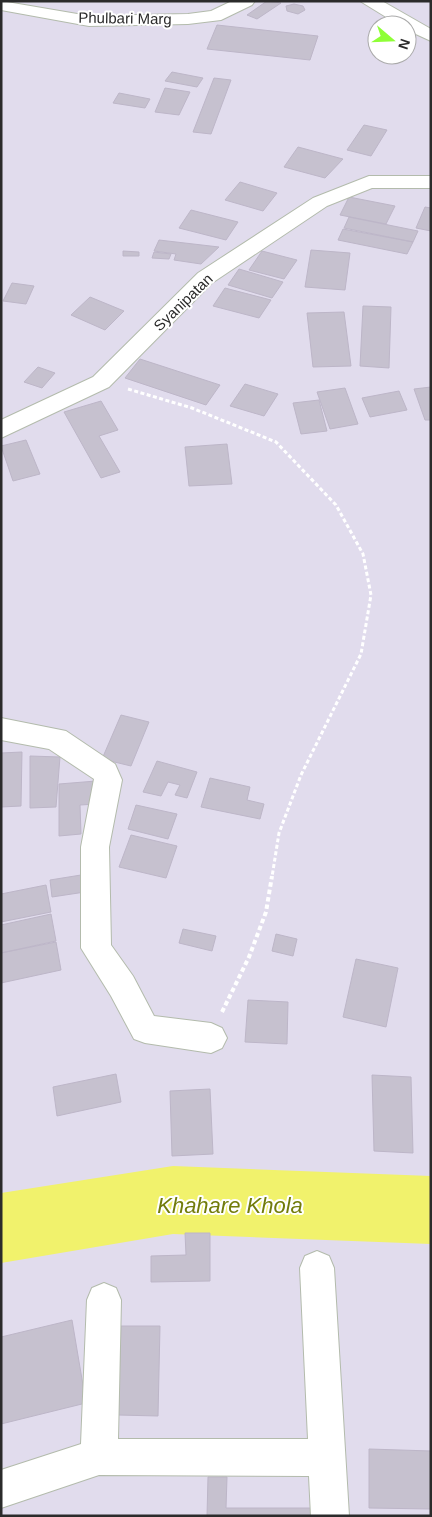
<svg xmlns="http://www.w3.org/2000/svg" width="432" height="1517" font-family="Helvetica,sans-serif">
<rect width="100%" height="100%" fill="#e1dced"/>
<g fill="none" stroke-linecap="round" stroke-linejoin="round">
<path fill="#f1f26c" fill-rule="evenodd" d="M173 1166 431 1176V1244L173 1234 1 1263V1193Z"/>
</g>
<path fill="#c6c1cf" stroke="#bdb6c8" d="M267 1 281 3 257 19 247 15Z
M294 4 303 6 305 10 298 14 287 11 286 6Z
M217 25 318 36 310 60 207 49Z
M172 72 203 78 197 87 165 81Z
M214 78 231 80 211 134 193 132Z
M165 88 190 92 179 115 155 112Z
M119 93 150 99 145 108 113 103Z
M364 125 387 130 371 156 347 150Z
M298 147 343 159 325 178 284 167Z
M240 182 277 193 263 211 225 200Z
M349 197 395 206 386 224 340 215Z
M425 207 431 208V231L416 228Z
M191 210 238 222 226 240 179 228Z
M349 217 418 231 413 242 344 228Z
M343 229 413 242 407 254 338 240Z
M159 240 219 247 201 264 174 260 176 254 154 251Z
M311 250 350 253 345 290 305 287Z
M123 251 139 252V256H123Z
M262 251 297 260 284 279 249 270Z
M154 252 171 254 169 259 152 258Z
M239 269 283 282 272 298 228 285Z
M12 283 34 286 26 304 3 301Z
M225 288 271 300 259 318 213 306Z
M90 297 124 311 105 330 71 315Z
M363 306 391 307 389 368 360 366Z
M344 312 351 366 313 367 307 313Z
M140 359 220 385 206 405 125 378Z
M38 367 55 373 42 388 24 382Z
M245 384 278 394 264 416 230 406Z
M431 387V420H425L414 389Z
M345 388 358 424 330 429 317 392Z
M399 391 407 410 370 417 362 398Z
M319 400 327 431 301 434 293 403Z
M101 401 118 430 99 436 120 472 101 478 64 412Z
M26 440 40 474 13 481 1 446Z
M227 444 232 484 189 486 185 447Z
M121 715 149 722 131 766 102 759Z
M22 752 21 806 1 807V753Z
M30 756 60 757 56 807 30 808Z
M157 761 197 772 187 798 175 795 180 785 168 782 161 796 143 792Z
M210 778 250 787 247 800 264 804 260 819 201 807Z
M96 781 97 804 80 805 81 834 59 836V784Z
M136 805 177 814 168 839 128 829Z
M131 835 177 846 166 878 119 867Z
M81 875 85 892 52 897 50 880Z
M46 885 51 912 1 922V894Z
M51 914 56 941 1 953V925Z
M183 929 216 936 212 951 179 943Z
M276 934 297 939 293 956 272 951Z
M56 942 61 970 1 983V953Z
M356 959 398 968 386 1027 343 1017Z
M248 1000 288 1002 287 1044 245 1042Z
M116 1074 121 1102 57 1116 53 1087Z
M372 1075 411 1077 413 1153 374 1151Z
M210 1089 213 1154 172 1156 170 1091Z
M185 1233H210V1281L151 1282V1256L186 1255Z
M72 1320 86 1403 1 1424V1337Z
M121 1326H160L158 1416 118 1415Z
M369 1449 431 1451V1509L369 1508Z
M208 1477H227L226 1508H312V1516H207Z"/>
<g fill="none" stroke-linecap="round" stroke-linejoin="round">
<defs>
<path id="minor" d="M1 718 66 731 115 764 122 780 109 847 111 945 133 976 154 1016 211 1023 222 1028 227 1038 222 1048 211 1053 145 1043 134 1039 111 996 81 948V847L94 779 49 749 1 740Z
M317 1251 329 1256 334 1268 349 1516H311L309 1476 99 1475 1 1508V1470L81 1444 87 1300 92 1288 104 1283 116 1288 121 1300 118 1439H308L300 1268 305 1256Z"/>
<path id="tertiary" d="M360 1H382L431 29V41L407 30V25H399Z"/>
<path id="secondary" d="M1 1 89 16 188 14 211 11 232 1H255L252 5 221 20 188 24 89 26 1 10Z
M369 176H431V188H372L327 206 212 283 109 387 1 438V420L93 377 198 273 313 198Z"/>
</defs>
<use href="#minor" stroke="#b3bbac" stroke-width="2"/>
<use href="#tertiary" stroke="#b3bbac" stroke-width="2"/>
<use href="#secondary" stroke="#b3bbac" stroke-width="2"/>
<path stroke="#fff" stroke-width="3" stroke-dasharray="4 2.5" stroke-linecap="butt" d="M128 389 192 408 276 442 336 505 363 554 371 595 361 654 301 775 279 833 272 877"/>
<path stroke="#fff" stroke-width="4" stroke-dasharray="4.5 3" stroke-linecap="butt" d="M222 1012 249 957 266 912 272 876"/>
<use href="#minor" fill="#fff" fill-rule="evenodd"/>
<use href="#tertiary" fill="#fff" fill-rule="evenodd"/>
<use href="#secondary" fill="#fff" fill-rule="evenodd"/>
</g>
<g text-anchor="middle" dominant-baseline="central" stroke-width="4" stroke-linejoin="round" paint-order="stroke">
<g font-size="15" fill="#2b2b2b" stroke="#fff">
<text transform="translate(125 18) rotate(1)">Phulbari Marg</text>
<text transform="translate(183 302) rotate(-44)">Syanipatan</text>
</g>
<g font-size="22" font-style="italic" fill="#727c0b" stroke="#fff">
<text x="230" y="1205">Khahare Khola</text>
</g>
</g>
<rect width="432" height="1517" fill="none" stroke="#2b2b2b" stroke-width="5"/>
<g transform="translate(392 40) rotate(109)"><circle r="24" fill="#ffffff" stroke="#aaaaaa"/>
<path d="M0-4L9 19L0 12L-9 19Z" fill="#8fff37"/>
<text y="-8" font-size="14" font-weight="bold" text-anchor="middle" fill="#2b2b2b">N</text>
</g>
</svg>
